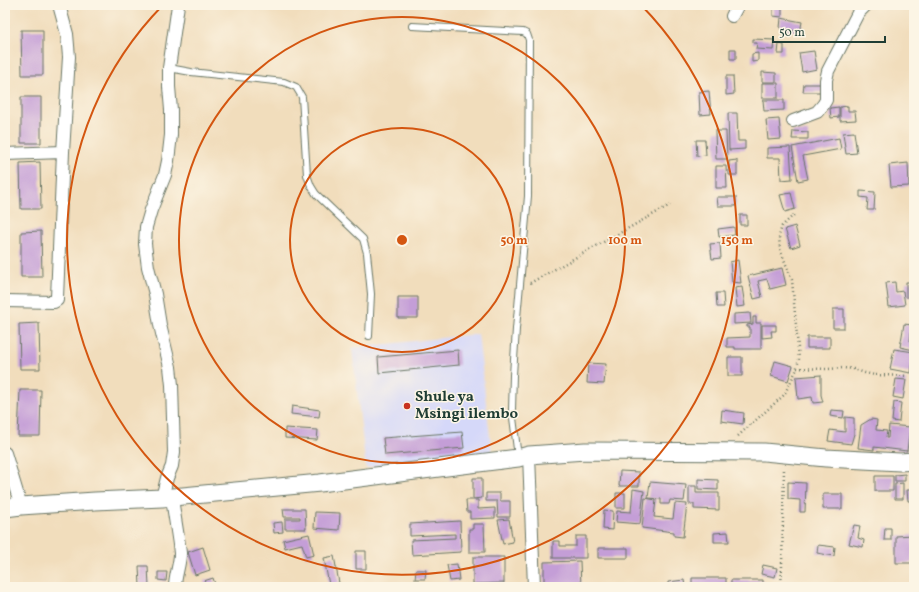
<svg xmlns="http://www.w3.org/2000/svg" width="919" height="592" font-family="Vollkorn,serif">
<rect width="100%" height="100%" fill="#fcf5e5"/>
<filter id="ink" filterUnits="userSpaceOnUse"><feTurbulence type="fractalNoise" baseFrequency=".025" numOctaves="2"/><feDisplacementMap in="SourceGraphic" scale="8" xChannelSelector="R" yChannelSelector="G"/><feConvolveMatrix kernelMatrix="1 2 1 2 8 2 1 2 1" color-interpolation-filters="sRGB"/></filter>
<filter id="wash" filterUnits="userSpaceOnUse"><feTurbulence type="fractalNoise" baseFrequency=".012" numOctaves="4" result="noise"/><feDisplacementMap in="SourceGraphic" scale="16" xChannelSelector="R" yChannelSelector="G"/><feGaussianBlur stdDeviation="0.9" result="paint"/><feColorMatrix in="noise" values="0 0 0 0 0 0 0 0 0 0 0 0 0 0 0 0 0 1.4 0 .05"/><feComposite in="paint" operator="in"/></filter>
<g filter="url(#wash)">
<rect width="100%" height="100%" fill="#f1ddbc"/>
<path fill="#d5d8f9" d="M478 334 492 454 366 468 352 348Z"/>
<g id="blocks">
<path fill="#c49ed7" d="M773 5H782V17L773 16Z
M781 18 802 22 800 32 780 28Z
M21 30H43V75H22Z
M753 39 774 40 773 50 756 49 757 43H753Z
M779 44 784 45V54H778Z
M730 49H736V59H730Z
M814 51 817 69 802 72 799 53Z
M758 53V61L752 62V54Z
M762 72 776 73V82H762Z
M726 76H733L734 94 726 95Z
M762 83H778V98H762Z
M804 84H822V92H803Z
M709 91 711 114 700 115 699 92Z
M21 97H41V143H21Z
M763 100H784V110L764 111Z
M848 106V111H855L856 120 840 121V107Z
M839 107V117L831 118 830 108Z
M728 113H737L738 141H745V149L729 150Z
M779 119 781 139 768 140 766 120Z
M715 131H726L727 159H716Z
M793 131 808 132V139H792Z
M854 132 857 153 846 154 843 133Z
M839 138 841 149 803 156 808 179 798 181 792 147Z
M696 140H705L706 155 697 156Z
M790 147 792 179 781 180 780 158H767V148Z
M737 160V175H729V161Z
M40 162 41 209H21L20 163Z
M908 163 909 186 891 187 889 165Z
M716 166H726L727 188H716Z
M860 191 875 192 874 210H867L868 198 860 197Z
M791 193 795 209 785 212 780 195Z
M717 197H736V206H718Z
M740 215H747V225H740Z
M795 226 800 245 791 248 785 229Z
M734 227 735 235 719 237 718 229Z
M41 231 42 277H21V232Z
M720 243 721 258 712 259 710 244Z
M738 260 741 283 732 282 730 262Z
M782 268 786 285 770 289 767 279 758 281 762 297 754 299 748 276Z
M895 282 896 292 903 291 905 305 889 307 886 283Z
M906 282H914V297H906Z
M742 287 745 306 737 307 735 288Z
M716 293H723L724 307H717Z
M398 297H418V318H398Z
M833 309H844V328H833Z
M750 313 751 323 734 324V314Z
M753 317H756V323H761V349H735V347H727V338L750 337V327H747V325L753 324Z
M39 323 40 369H20L19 324Z
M904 324 912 325 910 341H914V350L900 347Z
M762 325H776V331H771L772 337 762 338Z
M807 337H830V348H807Z
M894 349 914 352 911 373 890 369Z
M458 350 459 365 379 373 378 357Z
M728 357H742V376H728Z
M775 361 793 366 788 381 771 376Z
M588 363 606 364 604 384 587 383Z
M821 375V395L823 402 813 403 812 397 798 399 796 377Z
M896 379 906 380 903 399 893 397Z
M20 390H41L40 436H18Z
M894 402 901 403 899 422 892 421Z
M292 406 320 410 319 417 291 414Z
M722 410 744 413 743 424 721 421Z
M831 410 844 411 843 418 830 416Z
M845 417 854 418V434L851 444 828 441 830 430 845 432Z
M871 419 877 420 876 430 887 431 886 438H888L889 425 910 427 907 451 874 447V450L858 448 861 425Z
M285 428 318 430 317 440 285 438Z
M462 432 464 448 385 455 383 438Z
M620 471 639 472V486H619Z
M905 474V481H895V475Z
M875 476H893V491H875Z
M473 478H482V498L473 499Z
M698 479 718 480V490L698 489Z
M650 482 686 485 684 501 670 500 669 504H661V499L648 498Z
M788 482 806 483 805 512H800V500L788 499Z
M903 483V499H895V484Z
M689 486H696V493H719V510L694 509V504H689Z
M633 489 644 491 640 524 616 522 617 511 631 512Z
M907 490H914V501H908Z
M486 493H500V501H510V517H498L497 501H486Z
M616 493H625V508H616Z
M823 494H842V509H823Z
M645 498 656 500 654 517 673 519 675 503 687 504 683 537 674 536V532L642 528Z
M466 500H478V509L495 508V518L470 519V512H467Z
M283 509H305L306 529H285V519H300V517H284Z
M604 510 613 511 612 530 603 529Z
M315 512 340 513 339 530 314 528Z
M509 519 513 542 503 544 498 520Z
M460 521 461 552 412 555 411 540 455 538V534L410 536V524Z
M282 522 283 532 274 533 273 523Z
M473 524H484L485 552H469V529H473Z
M854 525 860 526 858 538 864 540 863 547 849 544Z
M885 528H891V540H884Z
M728 532 729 542H714V533Z
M309 534 314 555 306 557 302 544 285 548 283 540Z
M913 535 912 563H896V536Z
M576 536H586V558H553V541H560V546H576Z
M818 545 835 547 834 556 817 553Z
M203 547 210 570 195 575 188 552Z
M598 548H628V558H598Z
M356 551H366V569H356Z
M334 556 339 583 329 585 324 558Z
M473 557H504V583L473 584Z
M580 561 581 587H544V562Z
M457 564 459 580 450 581 447 565Z
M763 565 777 568 775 577 761 574Z
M139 566H148L149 586H140Z
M416 570H426L425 579H415Z
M158 572H167L166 581 158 580Z
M213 578 216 587H206L204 581Z
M692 578H726V586H701V587H692Z
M684 580 685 587H668V582Z
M731 580H763V587H731Z"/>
</g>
</g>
<g filter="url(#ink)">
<use href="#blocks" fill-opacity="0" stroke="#687564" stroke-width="1"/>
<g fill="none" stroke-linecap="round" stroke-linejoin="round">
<defs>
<path id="lane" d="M412 26 523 32 527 34 529 40 528 196 516 329 513 375 512 410 518 457
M169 68 191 72 284 82 296 87 302 97 307 175 311 186 316 194 363 239 367 253 371 294 369 336"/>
<path id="street" d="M732 16 738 5
M793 121 817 112 823 105 826 100V80L828 71 858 13 866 5
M5 154 63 152
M5 301 54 302 57 300V298L63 152 69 57 67 34 59 5
M5 453 21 506
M529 455 534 587
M172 497C174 515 178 534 180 553 180 565 175 575 175 587
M162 498 167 478 172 466 174 452 172 385 170 367 160 325 155 294 148 267 145 244 146 227 151 210 165 175 168 161 171 135V110L169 87V68L178 5"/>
<path id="secondary" d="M5 508 21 506 95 501 162 498 320 483 518 458 529 455 585 451 764 452 826 458 900 462 914 461"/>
</defs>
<use href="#lane" stroke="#687564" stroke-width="8"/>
<use href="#street" stroke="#687564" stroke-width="14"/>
<use href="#secondary" stroke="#687564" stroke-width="19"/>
<path stroke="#687564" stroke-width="2.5" stroke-dasharray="1 3" stroke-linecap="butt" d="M530 283 670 205
M797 368 828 369 843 368 854 369 865 373 875 375 914 376
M738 436 784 395 796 371 799 359 792 280 780 249 779 236 782 226 796 213
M781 587 782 566 784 469"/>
<use href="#lane" stroke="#fff" stroke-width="6"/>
<use href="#street" stroke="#fff" stroke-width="12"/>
<use href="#secondary" stroke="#fff" stroke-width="17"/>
</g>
</g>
<g fill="none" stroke="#d45610" stroke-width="2">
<circle cx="402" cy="240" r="112"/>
<circle cx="402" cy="240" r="223"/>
<path d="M641 5A335 335 0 1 1 163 5"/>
</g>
<circle fill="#c8321e" stroke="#fcf5e5" stroke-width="1.5" cx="407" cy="406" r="4"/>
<g text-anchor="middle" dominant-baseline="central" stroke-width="3" stroke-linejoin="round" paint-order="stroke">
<g font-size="15" font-weight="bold" fill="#1f3d34" stroke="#fcf5e5" text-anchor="start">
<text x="415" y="397">Shule ya<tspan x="415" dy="17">Msingi ilembo</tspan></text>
</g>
</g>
<circle cx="402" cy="240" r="6" fill="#d45610" stroke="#fcf5e5" stroke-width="2"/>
<g font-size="12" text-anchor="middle" font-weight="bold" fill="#d45610" stroke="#fcf5e5" stroke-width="3" stroke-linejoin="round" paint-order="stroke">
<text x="514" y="244">50 m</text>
<text x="625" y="244">100 m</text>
<text x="737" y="244">150 m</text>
</g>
<rect width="919" height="592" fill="none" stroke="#fcf5e5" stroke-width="20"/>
<path d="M773 36v6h112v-6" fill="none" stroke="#1f3d34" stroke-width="2"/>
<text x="779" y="36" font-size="12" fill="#1f3d34" stroke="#fcf5e5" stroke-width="3" paint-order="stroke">50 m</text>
</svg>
